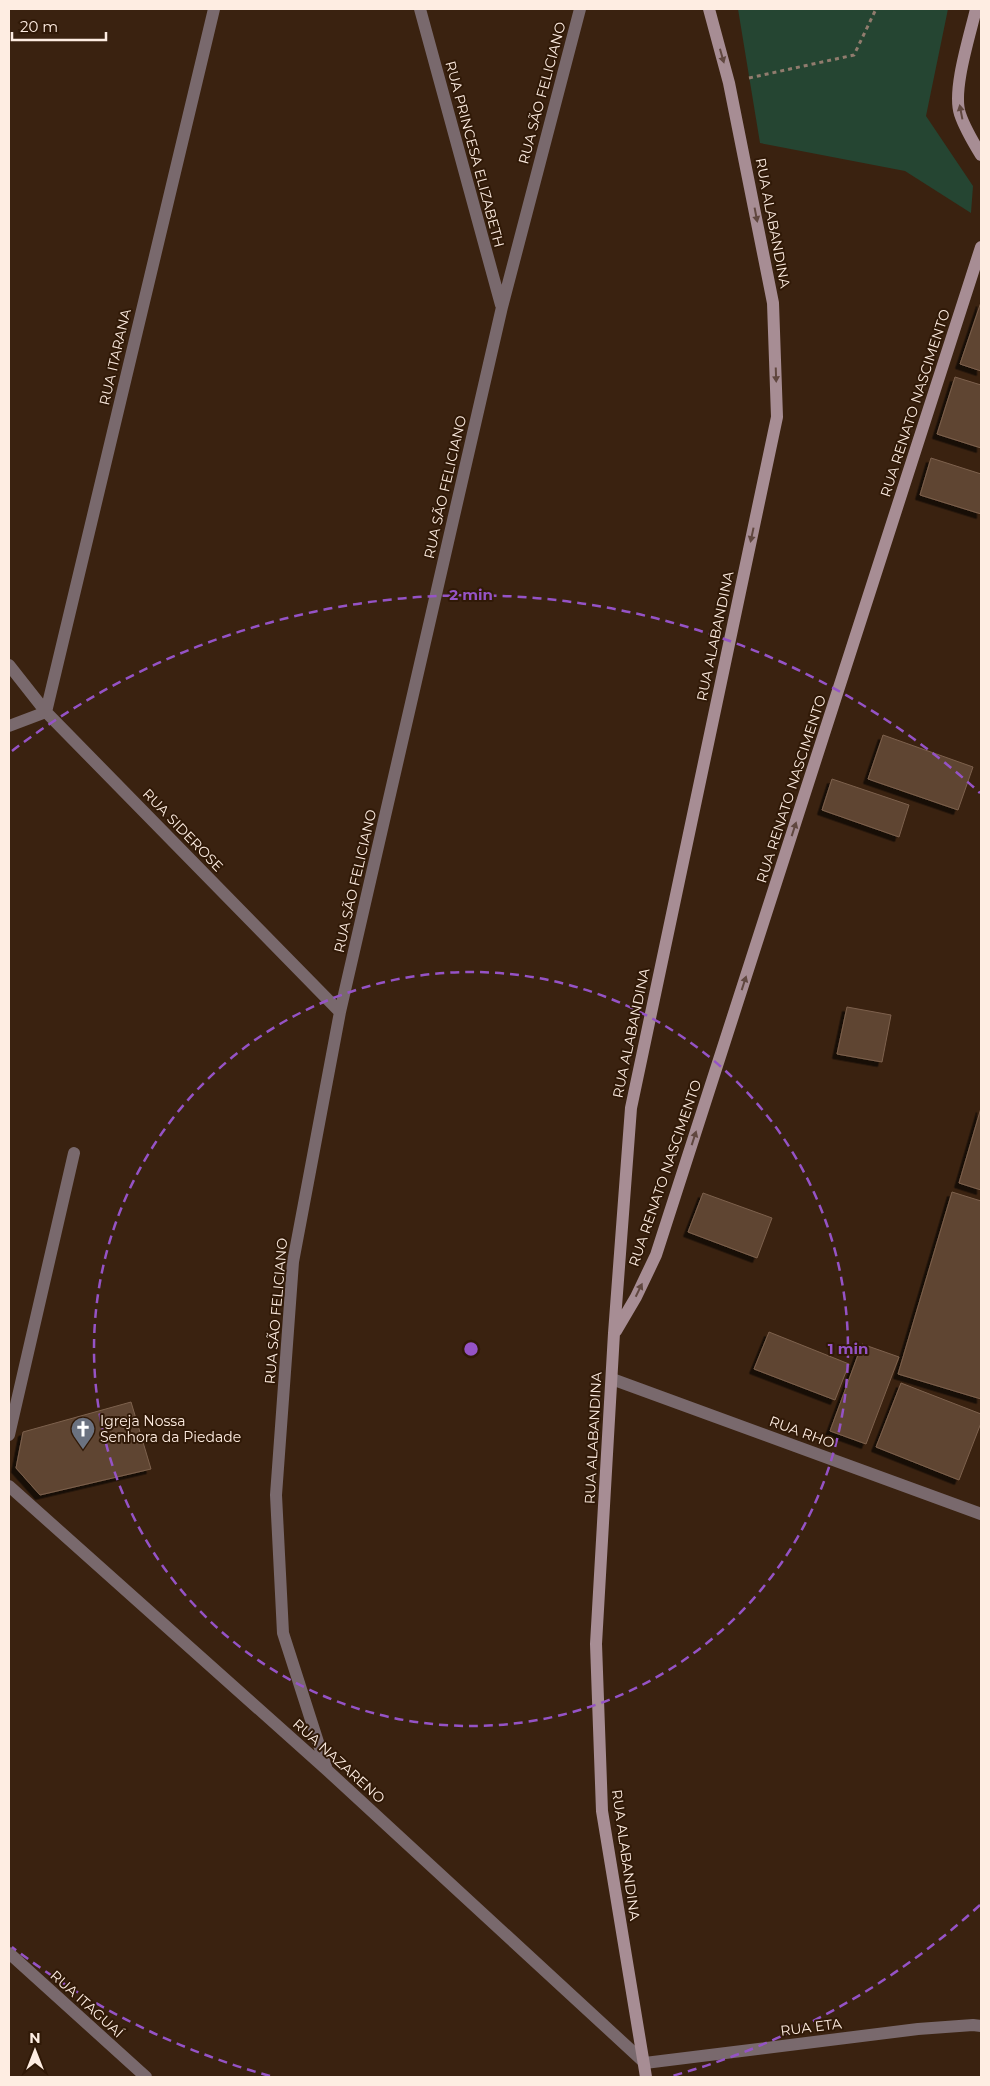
<svg xmlns="http://www.w3.org/2000/svg" width="990" height="2086" font-family="Montserrat,sans-serif">
<defs>
<filter id="shadow"><feDropShadow dx="-4.5" dy="4.5" stdDeviation="0" flood-color="#0009"/></filter>
</defs>
<rect width="100%" height="100%" fill="#3a2210"/>
<path fill="#254532" d="M738 9H948L926 116 973 186 971 213 905 171 760 143Z"/>
<path fill="#5f4532" stroke="#7d614d" filter="url(#shadow)" d="M981 302V371L960 364Z
M955 377 981 385V448L937 434Z
M931 458 981 474V514L920 495Z
M883 735 973 767 958 810 868 779Z
M832 779 909 805 899 837 822 810Z
M847 1007 891 1015 882 1062 837 1054Z
M981 1108V1190L959 1183Z
M952 1192 981 1201V1399L898 1374Z
M703 1193 772 1218 757 1258 688 1232Z
M769 1332 849 1364 835 1400 754 1369Z
M862 1344 899 1357 866 1444 830 1431Z
M901 1383 981 1414V1423L959 1480 876 1447Z
M131 1402 151 1469 40 1495 16 1468 23 1432Z"/>
<g fill="none" stroke-linecap="round" stroke-linejoin="round">
<path stroke="#917c6e" stroke-width="3" stroke-dasharray="4 4" stroke-linecap="butt" d="M749 78 854 55 876 9"/>
<path stroke="#79696d" stroke-width="12" d="M420 9 501 305
M9 665 46 712 340 1012
M9 726 46 712 214 9
M612 1379 981 1514
M9 1435 74 1153
M9 1486 327 1770 645 2063 918 2029 973 2025 981 2026
M327 1770 283 1633 276 1495 293 1262 340 1012 502 307 580 9
M9 1953 146 2077"/>
<path stroke="#a78d94" stroke-width="12" d="M976 9C970 35 952 90 960 114 965 129 973 142 981 155
M616 1331 636 1297 656 1255 981 247
M646 2077 602 1811 596 1644 614 1333 631 1108 777 417 773 303 729 83 709 9"/>
</g>
<defs><path id="oneway-solid" d="M-6-.8H1V-3.2L6.5 0L1 3.2V.8H-6Z" transform="scale(1.25)"/></defs>
<g fill="#60473f">
<use href="#oneway-solid" transform="translate(722 56) rotate(74)"/>
<use href="#oneway-solid" transform="translate(961 112) rotate(-101)"/>
<use href="#oneway-solid" transform="translate(756 215) rotate(79)"/>
<use href="#oneway-solid" transform="translate(776 375) rotate(88)"/>
<use href="#oneway-solid" transform="translate(752 535) rotate(102)"/>
<use href="#oneway-solid" transform="translate(794 829) rotate(-72)"/>
<use href="#oneway-solid" transform="translate(744 983) rotate(-72)"/>
<use href="#oneway-solid" transform="translate(694 1138) rotate(-72)"/>
<use href="#oneway-solid" transform="translate(639 1290) rotate(-64)"/>
</g>
<g fill="none" stroke="#9553c6" stroke-width="2.5" stroke-dasharray="9 6">
<circle cx="471" cy="1349" r="377"/>
<path d="M980 1905A754 754 0 0 1 672 2076M270 2076A754 754 0 0 1 12 1947M12 751A754 754 0 0 1 980 793"/>
</g>
<defs>
<symbol id="church-pin" viewBox="-11 -11 22 30"><path d="M0 17L-7.5 6A9.5 9.5 0 1 1 7.5 6Z" fill="#6b7280" stroke="#301907"/><path d="M-1.2-6h2.4v3.5h3.3v2.4h-3.3V6h-2.4V-.1h-3.3v-2.4h3.3Z" fill="#fff"/></symbol>
</defs>
<g fill-rule="evenodd">
<use href="#church-pin" x="69" y="1415" width="28" height="38"/>
</g>
<g text-anchor="middle" dominant-baseline="central" stroke-width="4" stroke-linejoin="round" paint-order="stroke">
<g font-size="14" fill="#feede2" stroke="#301907">
<text transform="translate(542 93) rotate(-75)">RUA SÃO FELICIANO</text>
<text transform="translate(475 154) rotate(75)">RUA PRINCESA ELIZABETH</text>
<text transform="translate(773 223) rotate(79)">RUA ALABANDINA</text>
<text transform="translate(115 357) rotate(-77)">RUA ITARANA</text>
<text transform="translate(915 403) rotate(-72)">RUA RENATO NASCIMENTO</text>
<text transform="translate(445 487) rotate(-77)">RUA SÃO FELICIANO</text>
<text transform="translate(715 636) rotate(-78)">RUA ALABANDINA</text>
<text transform="translate(791 789) rotate(-72)">RUA RENATO NASCIMENTO</text>
<text transform="translate(183 830) rotate(46)">RUA SIDEROSE</text>
<text transform="translate(355 881) rotate(-77)">RUA SÃO FELICIANO</text>
<text transform="translate(631 1033) rotate(-78)">RUA ALABANDINA</text>
<text transform="translate(665 1173) rotate(-71)">RUA RENATO NASCIMENTO</text>
<text transform="translate(276 1311) rotate(-85)">RUA SÃO FELICIANO</text>
<text transform="translate(802 1432) rotate(20)">RUA RHO</text>
<text transform="translate(593 1438) rotate(-87)">RUA ALABANDINA</text>
<text transform="translate(339 1761) rotate(42)">RUA NAZARENO</text>
<text transform="translate(626 1855) rotate(82)">RUA ALABANDINA</text>
<text transform="translate(87 2004) rotate(42)">RUA ITAGUAÍ</text>
<text transform="translate(811 2027) rotate(-7)">RUA ETA</text>
</g>
<g font-size="14" fill="#feede2" stroke="#301907" text-anchor="start">
<text x="100" y="1421">Igreja Nossa<tspan x="100" dy="16">Senhora da Piedade</tspan></text>
</g>
</g>
<circle cx="471" cy="1349" r="8" fill="#9553c6" stroke="#301907" stroke-width="2.5"/>
<g font-size="15" text-anchor="middle" font-weight="bold" fill="#9553c6" stroke="#301907" stroke-width="4" stroke-linejoin="round" paint-order="stroke">
<text x="471" y="600">2 min</text>
<text x="848" y="1354">1 min</text>
</g>
<rect width="990" height="2086" fill="none" stroke="#feede2" stroke-width="20"/>
<g transform="translate(35 2051)" stroke="#301907" stroke-width="4" paint-order="stroke">
<path d="M0-4L9 19L0 12L-9 19Z" fill="#feede2"/>
<text y="-8" font-size="14" font-weight="bold" text-anchor="middle" fill="#feede2">N</text>
</g>
<path d="M12 32v8h94v-8" fill="none" stroke="#feede2" stroke-width="2.5"/>
<text x="20" y="32" font-size="15" fill="#feede2" stroke="#301907" stroke-width="4" paint-order="stroke">20 m</text>
</svg>
